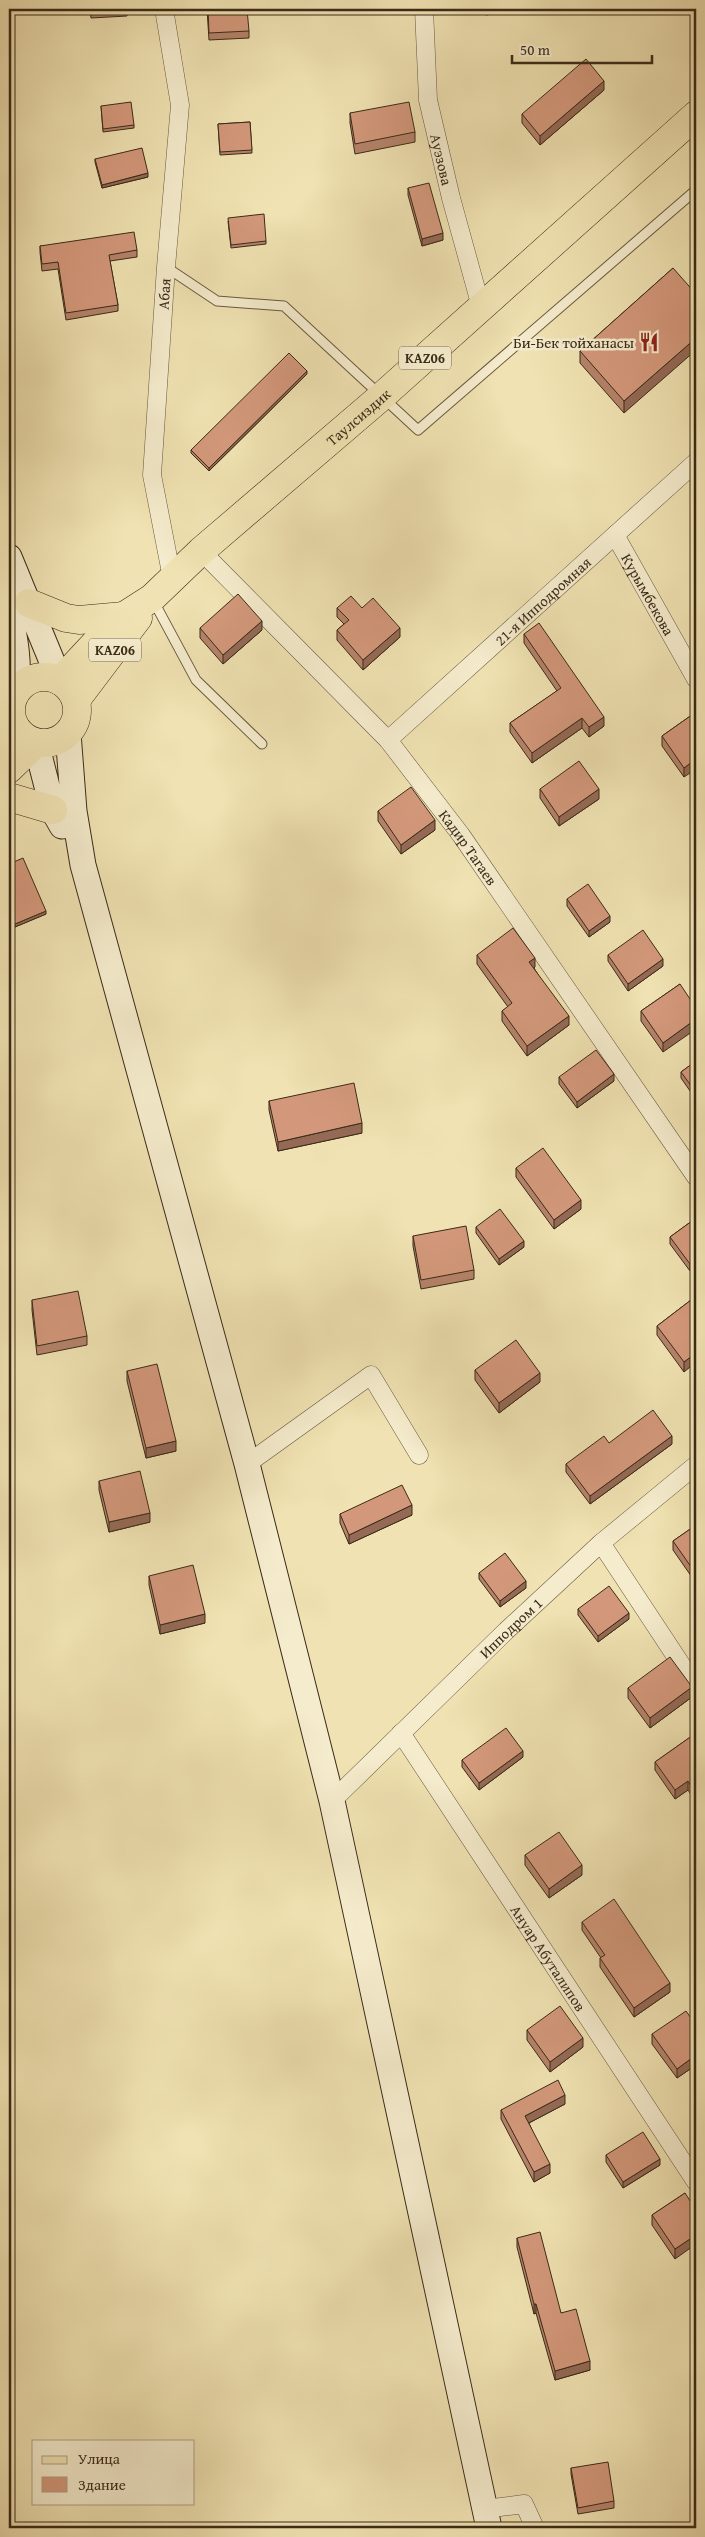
<svg xmlns="http://www.w3.org/2000/svg" width="705" height="2537" font-family="'Gentium Book Plus',serif">
<rect width="100%" height="100%" fill="#f0e2b2"/>
<filter id="stains"><feTurbulence type="fractalNoise" baseFrequency=".004" numOctaves="4"/><feColorMatrix values="0 0 0 0 .2 0 0 0 0 .09 0 0 0 0 .02 0 0 0 .5 -.17"/></filter>
<radialGradient id="worn" r=".72"><stop offset=".6" stop-color="#630" stop-opacity="0"/><stop offset="1" stop-color="#630" stop-opacity=".3"/></radialGradient>
<g fill="none" stroke-linecap="round" stroke-linejoin="round">
<defs>
<path id="service" d="M166 267 217 301 284 306 418 430 696 190
M153 600 196 680 262 744"/>
<g id="minor">
<path d="M164 9 180 105 166 267 152 475 172 578"/>
<path id="s1" d="M424 9 428 100 451 198 481 307"/>
<path id="s2" d="M615 535 696 679"/>
<path id="s3" d="M201 551 388 740 461 835 696 1177"/>
<path id="s4" d="M388 740 696 462"/>
<path d="M247 1464 371 1375 419 1455"/>
<path d="M601 1543 696 1687"/>
<path id="s5" d="M401 1733 696 2182"/>
<path id="s6" d="M332 1801 506 1631 601 1543 696 1465"/>
<path d="M485 2509 524 2504 535 2528"/>
</g>
<path id="secondary" d="M9 557 60 681
M9 610C15 637 20 665 16 693
M68 733 74 811 83 865 247 1464 332 1801 489 2528
M36 743 53 810 62 826"/>
<g id="primary">
<path d="M29 603 66 618 79 620 124 616"/>
<circle cx="44" cy="710" r="33"/>
<path id="s7" d="M60 681 101 637 124 616 152 598 201 551 381 397 696 115"/>
<path d="M76 700 138 618"/>
<path d="M9 769 36 743"/>
<path d="M9 797 53 810"/>
</g>
</defs>
<use href="#service" stroke="#68593e" stroke-width="11"/>
<use href="#minor" stroke="#68593e" stroke-width="19"/>
<use href="#secondary" stroke="#3a2b18" stroke-width="27"/>
<use href="#primary" stroke="#3a2b18" stroke-width="29"/>
<use href="#service" stroke="#f5eccd" stroke-width="9"/>
<use href="#minor" stroke="#f5eccd" stroke-width="18"/>
<use href="#secondary" stroke="#f5eccd" stroke-width="25"/>
<use href="#primary" stroke="#f0e2b2" stroke-width="28"/>
</g>
<path fill="#b5836a" stroke="#3a2b18" d="M90 9H127V16L91 18Z
M207 9 249 31V38L209 40Z
M484 9H520L486 15Z
M9 12 10 19V29H9Z
M604 90 540 145 522 123V114Z
M101 106 134 125V128L103 132Z
M350 113 415 132V142L355 154 350 123Z
M250 122 252 153 220 155 218 124Z
M95 159 148 177 102 188 95 162Z
M408 188 443 240 422 246 408 195Z
M228 221 266 241V244L231 248Z
M40 246 137 250V257L110 261 118 305V311L66 320 58 269 42 271 40 252Z
M673 268 624 413 580 363V351Z
M307 374 209 471 191 453V450Z
M337 608H362L400 637 363 670 337 640V630L344 624 337 617Z
M200 628 262 630 223 664 200 638Z
M524 634 604 726 589 737 582 728 532 763 510 732V723L557 691 524 643Z
M696 712 684 777 662 746V736Z
M540 789 599 799 559 826 540 798Z
M378 811 435 830 401 854 378 821Z
M9 864 46 914 15 927 9 913Z
M567 899 610 922 589 937 567 906Z
M477 955 535 967 534 968 569 1025 527 1056 502 1021V1011L508 1007 477 964Z
M608 955 663 966 628 991 608 961Z
M680 984 663 1052 641 1021V1011Z
M696 1061V1097L695 1098 681 1078V1072Z
M559 1077 614 1081 577 1108 559 1084Z
M269 1101 362 1133 278 1151 269 1110Z
M516 1168 581 1209 554 1229 516 1177Z
M696 1218V1267L690 1271 670 1244V1237Z
M476 1227 524 1247 499 1265 476 1233Z
M413 1236 474 1270V1279L421 1289 413 1246Z
M32 1300 87 1336V1345L37 1355 32 1310Z
M691 1300 684 1372 657 1335V1326Z
M475 1370 540 1382 499 1413 475 1380Z
M127 1371 176 1451 146 1458 127 1381Z
M609 1443 672 1444 590 1504 566 1472V1464Z
M99 1481 150 1522 109 1532 99 1490Z
M340 1514 412 1515 349 1544 340 1523Z
M696 1525V1583L673 1550V1541Z
M479 1573 526 1588 500 1607 479 1579Z
M149 1576 205 1623 160 1634 149 1585Z
M578 1609 629 1619 598 1642 578 1615Z
M628 1688 692 1697 650 1728 628 1698Z
M696 1733V1802L688 1790 675 1799 655 1770V1762Z
M523 1757 479 1790 462 1767V1760Z
M525 1855 582 1875 549 1898 525 1865Z
M582 1922 670 1992 634 2017 600 1967V1958H601L582 1930Z
M696 2025V2065L677 2078 652 2044V2034Z
M527 2030 583 2047 550 2072 527 2040Z
M696 2100V2109L695 2107V2101Z
M565 2104 529 2123 550 2173 534 2182 501 2119V2110Z
M606 2155 660 2165 623 2188 606 2162Z
M685 2193 675 2259 652 2225V2215Z
M517 2238 561 2313 590 2370 555 2380 536 2313 534 2314 517 2247Z
M571 2468 614 2501V2508L578 2514 571 2474Z"/>
<path fill="#946a56" stroke="#3a2b18" d="M604 81V90L540 145V136Z
M148 173V177L102 188V185Z
M443 233V240L422 246V239Z
M696 338V350L624 413V401Z
M307 371V374L209 471V468Z
M262 621V630L223 664V655Z
M400 628V637L363 670V660Z
M604 717V726L589 737V727Z
M582 718V728L532 763V753Z
M696 759V769L684 777V768Z
M599 789V799L559 826V817Z
M435 820V830L401 854V845Z
M46 911V914L15 927V924Z
M610 916V922L589 937V931Z
M535 958V967L529 971V962Z
M663 959V966L628 991V984Z
M569 1016V1025L527 1056V1046Z
M696 1019V1029L663 1052V1043Z
M614 1074V1081L577 1108V1102Z
M362 1123V1133L278 1151V1142Z
M581 1200V1209L554 1229V1220Z
M524 1241V1247L499 1265V1259Z
M696 1260V1267L690 1271V1264Z
M696 1353V1362L684 1372V1362Z
M540 1373V1382L499 1413V1403Z
M672 1436V1444L590 1504V1496Z
M176 1441V1451L146 1458V1448Z
M412 1505V1515L349 1544V1535Z
M150 1513V1522L109 1532V1522Z
M526 1581V1588L500 1607V1601Z
M629 1613V1619L598 1642V1636Z
M205 1614V1623L160 1634V1625Z
M692 1687V1697L650 1728V1718Z
M523 1751V1757L479 1790V1783Z
M688 1781V1790L675 1799V1790Z
M582 1865V1875L549 1898V1889Z
M670 1983V1992L634 2017V2008Z
M583 2038V2047L550 2072V2062Z
M696 2055V2065L677 2078V2069Z
M565 2095V2104L525 2125V2116Z
M660 2159V2165L623 2188V2182Z
M550 2164V2173L534 2182V2172Z
M696 2235V2244L675 2259V2249Z
M534 2304H536V2313L534 2314Z
M590 2361V2370L555 2380V2371Z"/>
<path fill="#d3987b" stroke="#3a2b18" d="M208 9H247L249 31 209 33Z
M586 59 604 81 540 136 522 114Z
M131 102 134 125 103 129 101 106Z
M409 102 415 132 355 144 350 113Z
M250 122 252 150 220 152 218 124Z
M142 148 148 173 102 185 95 159Z
M429 183 443 233 422 239 408 188Z
M264 214 266 241 231 245 228 218Z
M134 232 137 250 109 255 118 305 66 313 58 262 42 264 40 246Z
M673 268 696 294V338L624 401 580 351Z
M289 353 307 371 209 468 191 450Z
M238 594 262 621 223 655 200 628Z
M351 596 362 608 373 598 400 628 363 660 337 630 349 620 337 608Z
M539 623 604 717 589 727 582 718 532 753 510 723 561 688 524 634Z
M696 712V759L684 768 662 736Z
M579 761 599 789 559 817 540 789Z
M411 787 435 820 401 845 378 811Z
M23 858 46 911 15 924 9 910V864Z
M588 884 610 916 589 931 567 899Z
M513 928 535 958 529 962 569 1016 527 1046 502 1011 512 1003 477 955Z
M643 930 663 959 628 984 608 955Z
M680 984 696 1008V1019L663 1043 641 1011Z
M596 1050 614 1074 577 1102 559 1077Z
M696 1061V1091H695L681 1072Z
M354 1083 362 1123 278 1142 269 1101Z
M543 1148 581 1200 554 1220 516 1168Z
M500 1209 524 1241 499 1259 476 1227Z
M696 1218V1260L690 1264 670 1237Z
M466 1226 474 1270 421 1280 413 1236Z
M78 1291 87 1336 37 1346 32 1300Z
M691 1300 696 1308V1353L684 1362 657 1326Z
M516 1340 540 1373 499 1403 475 1370Z
M157 1364 176 1441 146 1448 127 1371Z
M653 1410 672 1436 590 1496 566 1464 604 1436 609 1443Z
M140 1471 150 1513 109 1522 99 1481Z
M402 1485 412 1505 349 1535 340 1514Z
M696 1525V1574L673 1541Z
M505 1553 526 1581 500 1601 479 1573Z
M193 1565 205 1614 160 1625 149 1576Z
M609 1586 629 1613 598 1636 578 1609Z
M670 1657 692 1687 650 1718 628 1688Z
M506 1728 523 1751 479 1783 462 1760Z
M696 1733V1794L688 1781 675 1790 655 1762Z
M559 1832 582 1865 549 1889 525 1855Z
M614 1899 670 1983 634 2008 600 1958 605 1955 582 1922Z
M560 2006 583 2038 550 2062 527 2030Z
M686 2011 696 2025V2055L677 2069 652 2034Z
M558 2080 565 2095 525 2116 550 2164 534 2172 501 2110Z
M643 2132 660 2159 623 2182 606 2155Z
M685 2193 696 2210V2235L675 2249 652 2215Z
M540 2232 561 2313 576 2309 590 2361 555 2371 536 2304H534L517 2238Z
M608 2462 614 2501 578 2508 571 2468Z"/>
<defs>
<symbol id="restaurant-bare" viewBox="-9 -9 18 18"><path d="M-5-6h1v4h1v-4h1v4h1v-4h1v5L-1.5 .5V6h-2V.5L-5-1ZM5-6V6H3V1.5H1.5Q1.5-4 5-6Z" fill="#8f2418" stroke="#f5eccd" stroke-width="2.5" paint-order="stroke"/></symbol>
</defs>
<g fill-rule="evenodd">
<use href="#restaurant-bare" x="635" y="328" width="28" height="28"/>
</g>
<g text-anchor="middle" dominant-baseline="central" stroke-width="5" stroke-linejoin="round" paint-order="stroke">
<g fill="#f5eccd" stroke="#72654e" stroke-width="1">
<rect x="399" y="346.5" width="52" height="23" rx="4"/>
<rect x="89" y="638.5" width="52" height="23" rx="4"/>
</g>
<g font-size="14" font-weight="bold" fill="#3a2b18">
<text x="425" y="358">KAZ06</text>
<text x="115" y="650">KAZ06</text>
</g>
<g font-size="15" fill="#3a2b18" stroke="#f5eccd">
<text stroke="none"><textPath href="#s1" startOffset="152">Ауэзова</textPath></text>
<text transform="translate(164 294) rotate(-86)">Абая</text>
<text stroke="none"><textPath href="#s7" startOffset="399">Таулсиздик</textPath></text>
<text stroke="none"><textPath href="#s2" startOffset="68">Курымбекова</textPath></text>
<text stroke="none"><textPath href="#s4" startOffset="208">21-я Ипподромная</textPath></text>
<text stroke="none"><textPath href="#s3" startOffset="400">Кадир Тагаев</textPath></text>
<text stroke="none"><textPath href="#s6" startOffset="249">Ипподром 1</textPath></text>
<text stroke="none"><textPath href="#s5" startOffset="269">Ануар Абуталипов</textPath></text>
</g>
<g font-size="15" fill="#3a2b18" stroke="#f5eccd" text-anchor="end">
<text x="634" y="342">Би-Бек тойханасы</text>
</g>
</g>
<rect width="705" height="2537" fill="none" stroke="#f0e2b2" stroke-width="30"/>
<rect x="10" y="10" width="685" height="2517" fill="none" stroke="#3a2b18" stroke-width="2.5"/>
<rect x="15" y="15" width="675" height="2507" fill="none" stroke="#3a2b18"/>
<rect x="32" y="2440" width="162" height="65" fill="#f5eccd" stroke="#aa9f85"/>
<rect x="42" y="2456" width="25" height="8" fill="#f0e2b2" stroke="#aa9f85"/>
<text x="78" y="2464" font-size="15" fill="#3a2b18">Улица</text>
<rect x="42" y="2477" width="25" height="15" fill="#d3987b" stroke="#aa9f85"/>
<text x="78" y="2490" font-size="15" fill="#3a2b18">Здание</text>
<path d="M512 55v8h140v-8" fill="none" stroke="#3a2b18" stroke-width="2.5"/>
<text x="520" y="55" font-size="15" fill="#3a2b18" stroke="#f5eccd" stroke-width="4" paint-order="stroke">50 m</text>
<rect width="100%" height="100%" filter="url(#stains)"/>
<rect width="100%" height="100%" fill="url(#worn)"/>
</svg>
